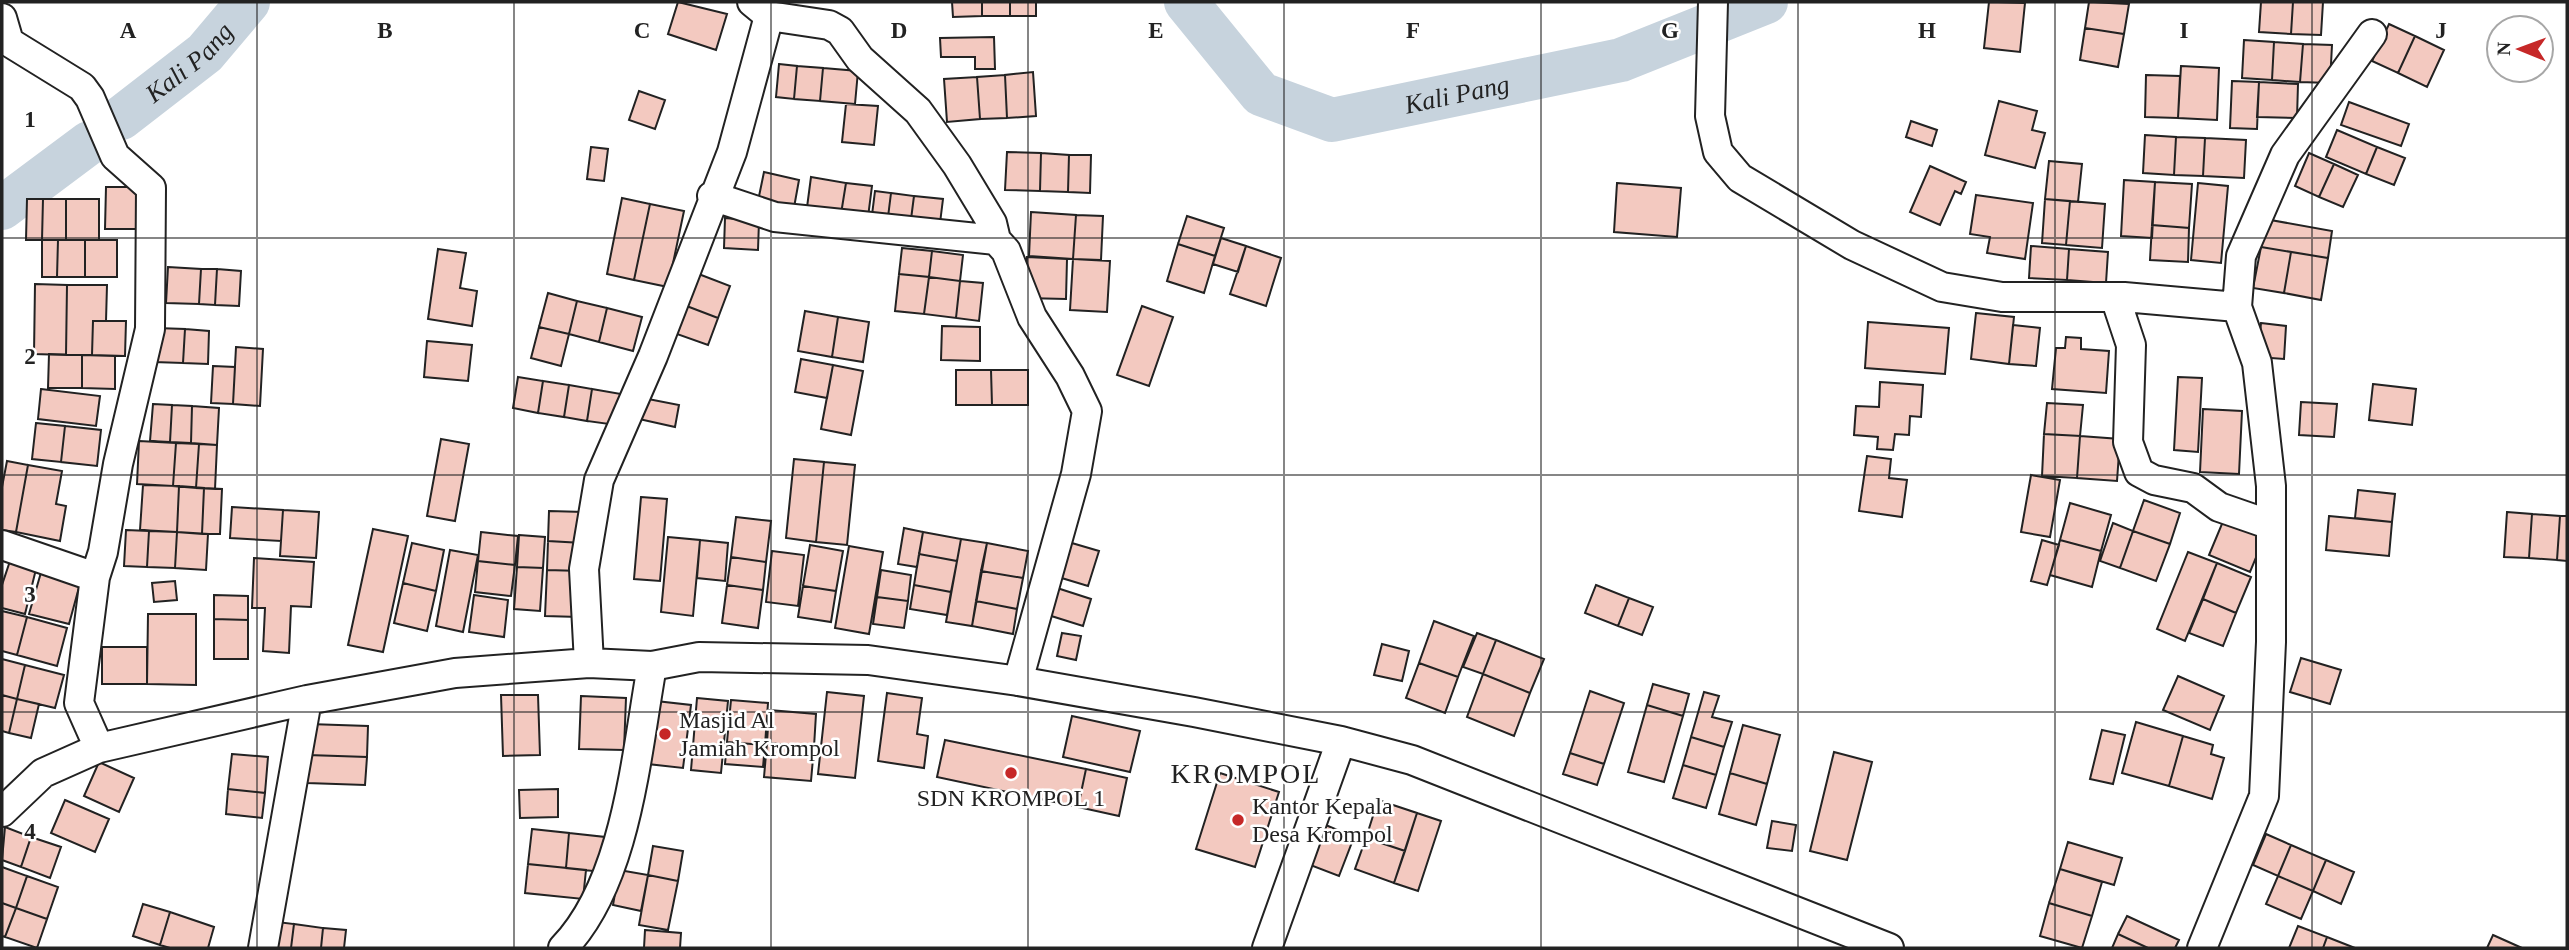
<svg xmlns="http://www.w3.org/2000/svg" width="2569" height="950" font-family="'Times New Roman',serif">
<rect width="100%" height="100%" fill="#fff"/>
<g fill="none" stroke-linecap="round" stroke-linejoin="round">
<g stroke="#c7d3dd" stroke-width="44">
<path id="s1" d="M1186 2 1261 94 1332 120 1621 60 1766 2"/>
<path id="s2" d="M121 118 205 53 248 2"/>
<path d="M2 208 89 143"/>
</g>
</g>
<path fill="#f3c9c0" stroke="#222" stroke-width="2" d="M678 2 727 14 716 50 668 34Z
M952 2H982V16L953 17Z
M982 2H1010V16H982Z
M1010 2H1036V16H1010Z
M1989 2 2025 3 2020 52 1984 48Z
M2089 2 2129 4 2124 34 2085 28Z
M2261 2H2293L2291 34 2259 32Z
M2293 2H2323L2321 35 2291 34Z
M2389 24 2415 36 2398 73 2372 61Z
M2085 28 2124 34 2118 67 2080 60Z
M2415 36 2444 50 2427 87 2398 73Z
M994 37 995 69H975V57H941L940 38Z
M2244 40 2274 42 2272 80 2242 78Z
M2274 42 2303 44 2300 82 2272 80Z
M2303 44 2332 45 2330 83 2300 82Z
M779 64 797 66 794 99 776 97Z
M797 66 823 68 820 101 794 99Z
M2181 66 2219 68 2217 120 2178 118Z
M823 68 858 71 855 104 820 101Z
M1033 72 1036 116 1007 118 1005 75Z
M1005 75 1007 118 980 119 977 77Z
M2146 75 2180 76 2178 118 2145 117Z
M977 77 980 119 947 122 944 79Z
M2232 81 2259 82 2257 129 2230 128Z
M2259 82 2298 84 2297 118 2257 117Z
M639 91 665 100 655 129 629 120Z
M1999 101 2037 111 2032 130 2045 133 2035 168 1985 155Z
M2349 102 2409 124 2401 146 2341 125Z
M846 104 878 106 874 145 842 142Z
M1911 121 1937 130 1932 146 1906 137Z
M2337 130 2377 147 2366 174 2326 157Z
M2145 135 2176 137 2174 175 2143 173Z
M2176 137 2205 138 2203 176 2174 175Z
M2205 138 2246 140 2244 178 2203 176Z
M591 147 608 149 604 181 587 179Z
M2377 147 2405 158 2394 185 2366 174Z
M1007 152 1041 153 1040 191 1005 190Z
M1041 153 1069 155 1068 192 1040 191Z
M2309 153 2334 164 2319 197 2295 186Z
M1069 155H1091L1090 193 1068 192Z
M2049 161 2082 164 2078 202 2045 199Z
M2334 164 2358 175 2343 207 2319 197Z
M1930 166 1966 182 1961 194 1955 191 1940 225 1910 212Z
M764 172 799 180 793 213 757 206Z
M811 177 846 183 840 220 806 215Z
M2124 180 2155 182 2152 238 2121 236Z
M2155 182 2192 184 2189 228 2152 225Z
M846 183 872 186 867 225 840 220Z
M1617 183 1681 188 1677 237 1614 232Z
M2198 183 2228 186 2221 263 2191 260Z
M106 187H137V229H105Z
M875 191 891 193 887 225 871 223Z
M891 193 914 196 910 227 887 225Z
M1976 195 2033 203 2025 259 1987 253 1990 237 1970 234Z
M914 196 943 199 939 231 910 227Z
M622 198 650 204 634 280 607 274Z
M27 199H43L42 240H26Z
M43 199H66V240H42Z
M66 199H99V240H66Z
M2045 199 2070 201 2066 245 2042 243Z
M2070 201 2105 204 2102 248 2066 245Z
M650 204 684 211 668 287 634 280Z
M1031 212 1076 215 1073 259 1029 256Z
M1076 215 1103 216 1101 260 1073 259Z
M1187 216 1224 228 1215 256 1178 244Z
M725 218 759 221 758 250 724 248Z
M2265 219 2332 231 2328 258 2261 247Z
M2152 225 2189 228 2188 262 2150 260Z
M1221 238 1246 246 1238 272 1213 264Z
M42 240H58L57 277H42Z
M58 240H85V277H57Z
M85 240H117V277H85Z
M1178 244 1215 256 1204 293 1167 281Z
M1246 246 1281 258 1266 306 1230 294Z
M2031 246 2069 249 2067 280 2029 278Z
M2261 247 2291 252 2284 293 2253 288Z
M902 248 932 251 929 277 899 274Z
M438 249 466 253 460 288 477 291 472 326 428 319Z
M2069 249 2108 252 2106 283 2067 280Z
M932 251 963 255 960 281 929 277Z
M2291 252 2328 258 2321 300 2284 293Z
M1027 257 1067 259 1066 299 1025 298Z
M1073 259 1110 261 1107 312 1070 310Z
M168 267 201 269 199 304 166 303Z
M201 269H217L215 305 199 304Z
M217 269 241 271 239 306 215 305Z
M696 273 730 286 718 318 684 305Z
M899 274 929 277 924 314 895 311Z
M929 277 960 281 956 318 924 314Z
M960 281 983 283 979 321 956 318Z
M35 284 67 285 66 355 34 354Z
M67 285H107L106 321H93L92 355H66Z
M548 293 577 301 569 334 539 327Z
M577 301 607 308 599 342 569 334Z
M684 305 718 318 708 345 674 333Z
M1142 306 1173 317 1149 386 1117 375Z
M607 308 642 317 633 351 599 342Z
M805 311 838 317 832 357 798 351Z
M1976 313 2014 317 2009 364 1971 359Z
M838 317 869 322 863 362 832 357Z
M93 321H126L125 356 92 355Z
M1868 322 1949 328 1945 374 1865 368Z
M2261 323 2286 326 2284 359 2258 357Z
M2013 325 2040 328 2036 366 2009 364Z
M942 326 980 327V361L941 360Z
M539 327 569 334 561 366 531 358Z
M156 328 185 329 183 363 154 362Z
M185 329 209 331 208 364 183 363Z
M2066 337 2081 338V349L2109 351 2106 393 2052 389 2056 348H2065Z
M427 341 472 345 468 381 424 377Z
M236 347 263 349 260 406 233 404Z
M49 354 82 355V388H48Z
M82 355 115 356V389L82 388Z
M801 359 833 365 827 398 795 392Z
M833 365 863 371 851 435 821 429Z
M213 366 235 367 233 404 211 403Z
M956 370H991L992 405H956Z
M991 370H1028V405H992Z
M518 377 543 381 538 413 513 408Z
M2178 377 2202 378 2198 452 2174 450Z
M543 381 569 385 564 417 538 413Z
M1880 382 1923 385 1921 417 1910 416 1909 435 1895 434 1893 450 1877 449 1878 437 1854 435 1856 406 1879 407Z
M2373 384 2416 389 2412 425 2369 420Z
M569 385 592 389 587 421 564 417Z
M41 389 100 396 96 426 38 419Z
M592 389 621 394 616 425 587 421Z
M643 398 679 405 675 427 639 419Z
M2301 402 2337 404 2334 437 2299 435Z
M2047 403 2083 405 2080 436 2044 434Z
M153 404 172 405 170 442 150 441Z
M172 405 192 406 191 443 170 442Z
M192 406 219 408 217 445 191 443Z
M2203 409 2242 411 2239 474 2200 472Z
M36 423 65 426 61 462 32 459Z
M65 426 101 430 97 466 61 462Z
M2044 434 2080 436 2077 478 2042 476Z
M2080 436 2120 439 2117 481 2077 478Z
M441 439 469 444 455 521 427 516Z
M139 441 176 443 173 486 137 484Z
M176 443 199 444 196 488 173 486Z
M199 444 217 445 215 489 196 488Z
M1867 456 1891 459 1889 478 1907 480 1902 517 1859 511Z
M794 459 824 462 816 542 786 538Z
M7 461 28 465 16 532 2 530V487Z
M824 462 855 465 847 545 816 542Z
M28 465 62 471 56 504 66 506 60 541 16 532Z
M2031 475 2060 480 2050 537 2021 532Z
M143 485 179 486 177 532 140 530Z
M179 486 204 488 202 534 177 532Z
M204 488 222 489 220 534H202Z
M2358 490 2395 494 2392 522 2355 518Z
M641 497 667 499 660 581 634 579Z
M2144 500 2180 513 2170 544 2133 531Z
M2070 503 2111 515 2101 551 2060 540Z
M232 507 283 510 281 541 230 538Z
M283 510 319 512 316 558 280 556Z
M549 511 584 512 582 543 548 541Z
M2507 512 2532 514 2529 558 2504 557Z
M2532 514 2560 516 2557 560 2529 558Z
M2329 516 2392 522 2389 556 2326 550Z
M2560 516H2567V561L2557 560Z
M736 517 771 521 766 562 731 557Z
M2224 519 2265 536 2250 572 2209 555Z
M2113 523 2133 531 2120 568 2100 561Z
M904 528 923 532 917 567 898 564Z
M373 529 408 536 383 652 348 645Z
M126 530 149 531 147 567 124 566Z
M149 531 177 532 175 568 147 567Z
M2133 531 2170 544 2156 581 2120 568Z
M177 532 208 534 206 570 175 568Z
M481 532 518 536 515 565 478 561Z
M923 532 961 539 957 561 919 554Z
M519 535 545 537 543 568 517 567Z
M668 537 700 540 693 616 661 612Z
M961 539 987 543 972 626 946 622Z
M700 540 728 543 725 581 697 578Z
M2042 540 2059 545 2047 585 2031 581Z
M2060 540 2101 551 2092 587 2050 575Z
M548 541 582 543 581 571 547 570Z
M1065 541 1099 551 1088 586 1055 576Z
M412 543 444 550 436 591 403 583Z
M987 543 1028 551 1023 578 981 571Z
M810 545 843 551 836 591 803 586Z
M849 546 883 552 869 634 835 628Z
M450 550 478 555 463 632 436 626Z
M772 551 804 555 798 606 766 602Z
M2188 552 2217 563 2185 641 2157 629Z
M919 554 957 561 951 592 914 585Z
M731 557 766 562 763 590 727 585Z
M11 558 37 565 25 614 2 608V585Z
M254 558 314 562 311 607 291 606 289 653 263 651 265 608H252Z
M478 561 515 565 511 596 475 592Z
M2217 563 2251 577 2236 613 2203 599Z
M517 567 543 568 540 611 514 609Z
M42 569 81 580 69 624 29 614Z
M547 570 581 571 579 617 545 616Z
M881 570 911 575 908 601 877 597Z
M981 571 1023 578 1017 609 976 601Z
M175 581 177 600 154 602 152 583Z
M403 583 436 591 427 631 394 623Z
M727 585 763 590 758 628 722 623Z
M914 585 951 592 947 615 910 609Z
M1596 585 1629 598 1618 626 1585 613Z
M803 586 836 591 831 622 798 617Z
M1054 587 1091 599 1083 626 1045 614Z
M214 595 248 596V620L214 619Z
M474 595 508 600 504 637 469 632Z
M877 597 908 601 904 628 873 624Z
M1629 598 1653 607 1642 635 1618 626Z
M2203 599 2236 613 2223 646 2189 633Z
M976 601 1017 609 1013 634 972 626Z
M2 611 27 617 17 655 2 651Z
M148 614H196V685L147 684Z
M27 617 67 628 57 666 17 655Z
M214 619 248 620V659H214Z
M1434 621 1474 636 1458 677 1419 663Z
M1062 633 1081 636 1076 660 1057 656Z
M1477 633 1496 640 1483 674 1463 667Z
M1496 640 1544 659 1530 693 1483 674Z
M1382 644 1409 651 1402 681 1374 675Z
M102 647H147V684H102Z
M2301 658 2341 670 2330 704 2290 692Z
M2 659 25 665 17 699 2 695Z
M1419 663 1458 677 1445 713 1406 698Z
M25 665 64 675 55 708 17 699Z
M1483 674 1530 693 1514 736 1467 717Z
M2178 676 2224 696 2210 730 2163 710Z
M1653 684 1689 694 1683 716 1647 705Z
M1590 691 1624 703 1604 764 1570 753Z
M827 692 864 696 855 778 818 774Z
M1704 692 1719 696 1712 717 1732 722 1724 747 1691 737Z
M887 693 922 698 917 734 928 736 924 768 878 761Z
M2 695 17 699 9 733 2 731Z
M501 695H538L540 755 503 756Z
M581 696 626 698 624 750 579 749Z
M697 698 728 701 721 773 691 770Z
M17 699 39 704 31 738 9 733Z
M647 700 691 705 683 768 639 763Z
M731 700 768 703 765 745 727 742Z
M1647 705 1683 716 1664 782 1628 772Z
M769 710 816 714 814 747 767 743Z
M1072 716 1140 731 1130 772 1063 757Z
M2136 722 2183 736 2169 786 2122 773Z
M309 724 368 726 367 757 308 755Z
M1743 725 1780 735 1767 784 1730 773Z
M2102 730 2125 735 2113 784 2090 779Z
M2183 736 2213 745 2211 754 2224 758 2212 799 2169 786Z
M1691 737 1724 747 1716 775 1683 765Z
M945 740 1086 769 1078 807 937 777Z
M727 742 765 745 763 767 725 764Z
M767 743 814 747 811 781 764 777Z
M1834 752 1872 762 1847 860 1810 851Z
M1570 753 1604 764 1597 785 1563 774Z
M232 754 268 757 265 793 228 789Z
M308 755 367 757 365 785 307 783Z
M99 762 134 778 119 812 84 796Z
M1683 765 1716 775 1706 808 1673 798Z
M1086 769 1127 778 1119 816 1078 807Z
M1220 773 1279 792 1255 867 1196 849Z
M1730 773 1767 784 1756 825 1719 814Z
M228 789 265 793 262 818 226 814Z
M558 789V817L520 818 519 790Z
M65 800 109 819 95 852 51 833Z
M1378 800 1417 813 1405 851 1366 838Z
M1417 813 1441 821 1418 891 1394 883Z
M1772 821 1796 825 1792 851 1767 848Z
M1321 823 1354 837 1339 876 1305 863Z
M5 827 31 837 21 867 2 860Z
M532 829 569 833 566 868 528 864Z
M569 833 605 837 602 872 566 868Z
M2266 834 2291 845 2278 876 2253 865Z
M31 837 61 847 50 878 21 867Z
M1366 838 1405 851 1394 883 1355 869Z
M2068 842 2122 858 2114 885 2060 869Z
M2291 845 2326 860 2313 891 2278 876Z
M653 846 683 851 678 881 648 875Z
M2326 860 2354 872 2341 904 2313 891Z
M528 864 586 870 583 899 525 893Z
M2 867 27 876 16 908 2 903Z
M2060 869 2102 882 2092 916 2049 903Z
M619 870 648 875 641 911 613 905Z
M648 875 678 881 668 930 639 925Z
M27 876 58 887 47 919 16 908Z
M2278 876 2313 891 2301 919 2266 904Z
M2 903 16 908 5 937 2 936Z
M2049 903 2092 916 2082 948 2040 936Z
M143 904 170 912 160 945 133 936Z
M16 908 47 919 37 948 5 937Z
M170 912 214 927 208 948H170L160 945Z
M2127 916 2179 940 2175 948H2148L2118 934Z
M269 921 294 924 291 948H266Z
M294 924 323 928 321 948H291Z
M2298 926 2327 937 2323 948H2289Z
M323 928 346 930 344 948H321Z
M645 930 681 933 680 948H644Z
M2118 934 2148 948H2112Z
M2493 935 2522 948H2487Z
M2327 937 2355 948H2323Z"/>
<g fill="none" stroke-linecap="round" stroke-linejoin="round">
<defs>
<path id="minor" d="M752 2 769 16 829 25 840 31 860 59 918 111 957 165 992 223 996 240 1006 251 1032 317 1070 376 1087 411 1076 474 1018 681
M1713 2 1710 116 1718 152 1740 178 1852 245 1942 287 2002 297H2124L2237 307
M2 18 9 42 82 87 90 98 115 156 151 188 150 329 118 464 103 552 95 577 79 703 99 748
M712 196 775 217 996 240
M2115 297 2131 345 2128 442 2139 472 2154 480 2193 488 2219 507 2271 525
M2 545 95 577
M589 663 584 569 599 480 653 356 732 152 769 16
M2 812 43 773 99 748 307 700 455 673 589 663 652 666 699 657 868 660 1018 681 1194 712 1341 741 1412 760 1889 948
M263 948 307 700
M563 948C627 882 636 754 652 666
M1267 948 1341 741
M2202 948 2264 796 2271 642V486L2257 363 2237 307 2241 256 2285 155 2372 34"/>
</defs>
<use href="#minor" stroke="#222" stroke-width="32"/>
<use href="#minor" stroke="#fff" stroke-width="28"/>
</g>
<path fill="none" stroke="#222" stroke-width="2" stroke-opacity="0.55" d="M257 2V948M514 2V948M771 2V948M1028 2V948M1284 2V948M1541 2V948M1798 2V948M2055 2V948M2312 2V948M2 238H2567M2 475H2567M2 712H2567"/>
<g fill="#c62828" stroke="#fff" stroke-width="2.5">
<circle cx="665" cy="734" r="7"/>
<circle cx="1011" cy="773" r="7"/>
<circle cx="1238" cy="820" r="7"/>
</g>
<g text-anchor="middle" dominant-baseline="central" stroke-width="5" stroke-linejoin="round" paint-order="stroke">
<g font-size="24" fill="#222" stroke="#fff" text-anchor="start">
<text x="679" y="720">Masjid Al<tspan x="679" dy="28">Jamiah Krompol</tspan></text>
<text x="1011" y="798" text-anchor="middle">SDN KROMPOL 1</text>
<text x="1252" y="806">Kantor Kepala<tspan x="1252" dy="28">Desa Krompol</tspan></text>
</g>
<g font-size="26" font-style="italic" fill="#222" stroke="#fff">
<text stroke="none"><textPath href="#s2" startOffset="88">Kali Pang</textPath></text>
<text stroke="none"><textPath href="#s1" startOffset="322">Kali Pang</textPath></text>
</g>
<g font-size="28" letter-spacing="2" fill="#222" stroke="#fff">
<text x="1246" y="773">KROMPOL</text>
</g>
</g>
<g font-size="23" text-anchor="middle" font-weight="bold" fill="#222" stroke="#fff" stroke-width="5" stroke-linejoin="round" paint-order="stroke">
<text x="128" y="38">A</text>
<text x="385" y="38">B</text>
<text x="642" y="38">C</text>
<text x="899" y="38">D</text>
<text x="1156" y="38">E</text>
<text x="1413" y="38">F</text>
<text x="1670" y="38">G</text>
<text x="1927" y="38">H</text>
<text x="2184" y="38">I</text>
<text x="2441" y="38">J</text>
<text x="30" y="127">1</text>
<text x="30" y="364">2</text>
<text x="30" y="602">3</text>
<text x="30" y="839">4</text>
</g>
<rect width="2569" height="950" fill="none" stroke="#222222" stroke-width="7"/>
<g transform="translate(2520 49) rotate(271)"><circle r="33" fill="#ffffff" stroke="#a7a7a7" stroke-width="2"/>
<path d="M0-5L12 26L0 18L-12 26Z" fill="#c62828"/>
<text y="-10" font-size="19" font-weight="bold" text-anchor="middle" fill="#222222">N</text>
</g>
</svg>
